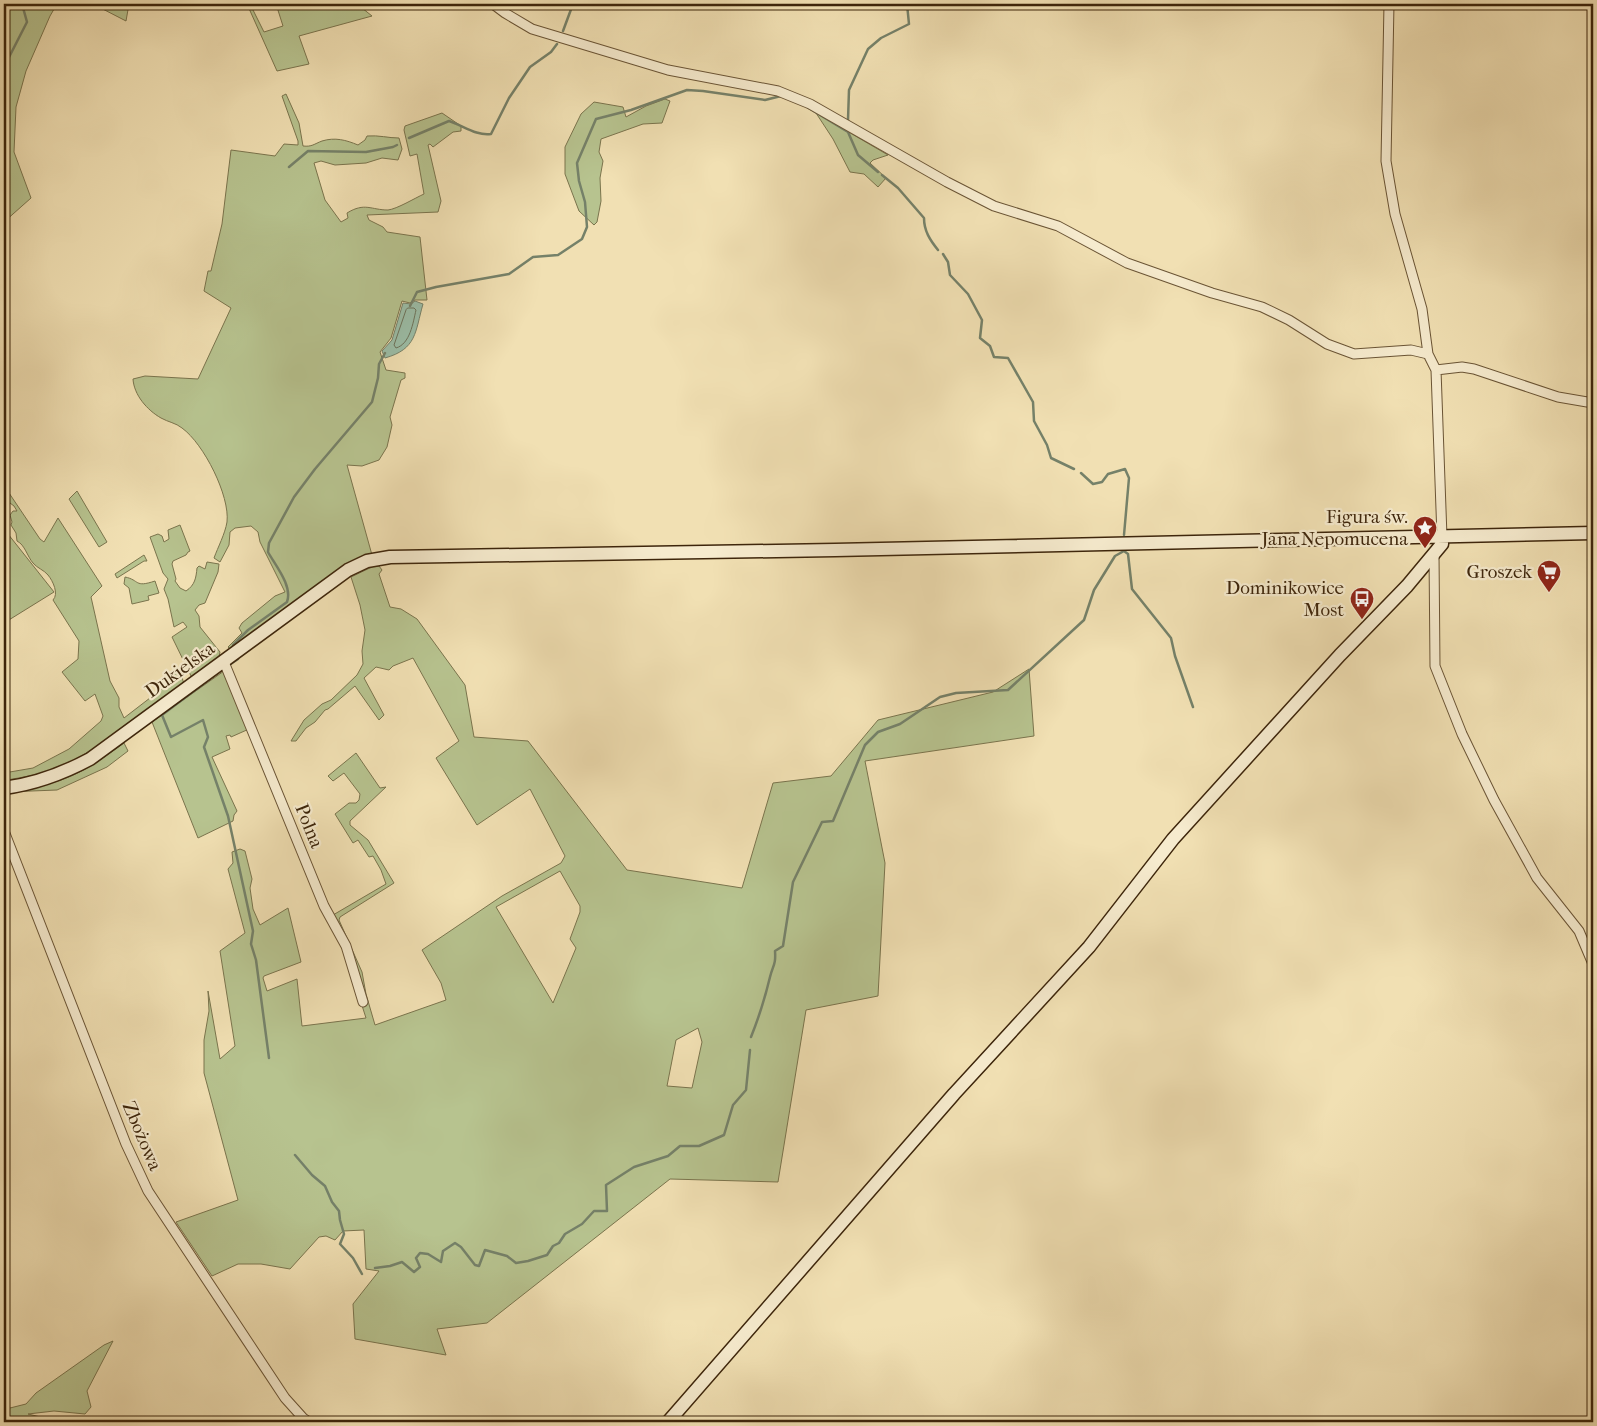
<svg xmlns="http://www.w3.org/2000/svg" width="1597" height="1426" font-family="'IM FELL French Canon',serif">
<rect width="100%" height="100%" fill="#f1e0b3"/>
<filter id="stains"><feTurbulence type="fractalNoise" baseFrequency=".004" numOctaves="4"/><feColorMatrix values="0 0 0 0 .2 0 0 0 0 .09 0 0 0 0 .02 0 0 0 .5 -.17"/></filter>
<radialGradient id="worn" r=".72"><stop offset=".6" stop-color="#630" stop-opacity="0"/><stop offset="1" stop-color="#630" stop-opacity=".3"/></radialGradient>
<path fill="#b7c38f" stroke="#7a744d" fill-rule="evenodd" d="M4 4H57L50 16 26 71 16 107 14 152 31 198 4 222Z
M93 4H129L126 21Z
M247 4H250L264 32 283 26 276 4H357L372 16 299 36 309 64 277 71Z
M286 94 299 123 303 146C312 147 314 144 322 141 335 137 346 140 358 145L365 140 367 136C379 135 388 138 399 138L402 149 398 160 382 158 366 163 335 165 321 161 314 163 325 200 341 222 348 218 347 213C365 202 371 210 388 210 397 209 415 198 424 194L417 154 410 156 404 130 405 126 442 113 461 126V131L453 132 433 147 430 144 428 145 441 201 438 212 367 215 369 220 383 227 387 232 420 237 427 300H415L410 303 402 301 391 338 380 352 386 370 405 373V378L401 380 390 417 392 425 387 447 379 460 362 466 347 465 372 555 301 599C291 602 274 617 266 624 255 634 241 641 230 649L228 647 242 633 239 628 242 623 275 596 285 592 260 542 258 532 251 526 235 528 230 532 229 545 220 562 214 558C218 547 225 534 227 522 230 496 204 444 182 428 176 423 168 422 161 418 147 410 134 395 133 379L145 376 198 379 231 308 204 291 208 271H211L222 224 231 150 275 156 284 144 298 145V141L282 96Z
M665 99 670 101 662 123 643 124 601 139 599 152 603 161 600 178 601 201 597 222 594 225 579 211 565 174V147L581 114 594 102 623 107 626 117 646 106Z
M816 113 888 155 873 160 870 163 886 178 878 187 864 174 850 172 833 139Z
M5 490H7L40 539 44 542 58 518 102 586 91 597 110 681 119 698V707L124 718 172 681 174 673 180 671 184 684C143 713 102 749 55 769 40 775 23 777 7 780H4V773L33 768 69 749 101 721 103 716 95 694 85 701 62 672 78 659 79 641 53 600C59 594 53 581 48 575 44 570 37 568 33 563 27 556 25 545 17 541L16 533 11 525 12 522 10 515 13 511H17L14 506 10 503 4 511Z
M77 491 107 542 99 547 69 499Z
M180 525 190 551 188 552 186 555 173 561 172 564 176 579 175 581 180 588 186 591C195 585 196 578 197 568L199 566 205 569 207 562 219 564 218 572 205 603 199 605 195 610 199 616 200 627 220 652 219 657 192 678 172 637 187 627 183 622 174 627 168 599 164 589 168 579 163 573 150 537 158 534 162 536 164 542 169 539 168 530Z
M8 534 54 592 4 623V552L5 551 4 548V537Z
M144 555 147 561H144L117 578 115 574Z
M374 566H379L382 570 379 574 390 607 401 609 417 619 465 685 474 737 528 741 627 870 742 888 773 783 831 776 878 720 993 692 1029 669 1034 736 865 761 885 863 878 996 806 1010 778 1182 670 1179 487 1323 437 1329 446 1355 355 1339 353 1304 379 1271 366 1269 364 1230 343 1231 335 1240 326 1236 319 1237 290 1269 261 1264H238L212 1276 176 1222 238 1200 204 1073V1040L209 1011 208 991 220 1059 235 1046 220 951 245 933 228 869 233 863 232 852 240 849 245 851 252 879 250 888 253 909 260 925 288 908 301 962 264 976 263 978 267 991 297 979 302 1026 366 1018 333 915 386 884 381 870 373 856 369 857 358 840 353 843 335 814 349 803H356L359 800 360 794 344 773 333 781 328 776 356 753 380 788 386 787 350 821V825L368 840 394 883 340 917 339 920 362 972 366 994 375 1025 446 1000 441 983 422 950 502 896 561 863 565 856 530 789 477 825 436 758 459 741 413 658 393 666 389 670 376 667 364 678 384 715 379 720 355 686 328 709 325 710 315 722 306 728 296 741H291L304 720 322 704 331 700 357 675 363 664 362 651 365 630 360 605 351 577ZM560 871 580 906V912L570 939 576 948 553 1003 496 907ZM698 1028 702 1042 692 1088 667 1086 676 1040Z
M125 577C140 580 134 588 155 581L159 593 148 596 149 600 132 604 129 588 124 584Z
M224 671 249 729 231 737 230 735 226 736 230 749 212 757 237 811 234 815 233 821 198 838 152 722Z
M124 743 128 751 107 767 57 790 6 792C28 788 51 785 71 776 90 768 107 755 124 743Z
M113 1341 87 1391 91 1407 85 1414 54 1411 28 1414 61 1422H4V1413L10 1408 26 1404 36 1393 104 1345Z"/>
<path fill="#9bbea8" stroke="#758169" d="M415 301 423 304C415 332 417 349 385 358L382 351 392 340 403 303 411 304Z"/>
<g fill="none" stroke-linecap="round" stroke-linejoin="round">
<path stroke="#6c725a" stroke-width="1" d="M408 308H414L416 310C413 323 410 344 396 348L394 345 406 310Z"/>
<path stroke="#758169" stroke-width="2.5" d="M563 31 573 4
M4 67 27 22 22 4
M807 107 848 132 858 155 878 172
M848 120 849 90 868 49 881 38 909 24 907 4
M409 138 449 121C464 126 476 136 491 134L509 98 530 67 551 52 557 44
M289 167 308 151 366 152 393 147 397 145
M882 175 898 188 924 218C924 231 930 240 938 250
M943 254 948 262 950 275 968 294 982 320 980 338 990 346 994 357 1008 358 1033 402 1034 421 1047 445 1051 458 1074 469
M410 306 417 292 436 287 509 274 533 257 558 255 582 239 587 227 585 202 579 181 577 163 596 119 631 110 687 90 703 91 765 100 781 96 783 97
M1081 473 1093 484 1102 482 1108 474 1125 469 1129 478 1124 535
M233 645 248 630 287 602C293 586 275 565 268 552L269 543 294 497 315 469 372 402 378 378 379 364 385 353
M229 665 238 659
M223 669 162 715 171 737 203 720 208 737 204 747 228 816 253 931 251 944 256 960 269 1058
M751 1037C759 1017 765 998 770 977 773 965 776 965 775 951L783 946 793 882 822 822 833 821 865 745 878 732 900 724 940 697 956 693 1008 690 1084 620 1094 590 1115 556 1124 551 1128 554 1132 589 1171 638 1175 656 1193 707
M295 1155 312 1175 325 1186 332 1202 339 1211 340 1220 344 1234 340 1244 353 1258 362 1274
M375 1268 390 1266 402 1262 414 1272 420 1267 416 1258 420 1253 428 1254 441 1262 443 1251 455 1243 461 1247 475 1265 479 1266 485 1250 507 1256 516 1263 528 1261 547 1255 553 1246 559 1243 565 1234 582 1224 594 1211H607L606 1185 634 1167 668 1156 680 1146H699L724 1135 733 1105 746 1090 750 1050"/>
<defs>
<path id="street" d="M493 4 505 13 532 29 668 70 778 91 810 104 947 182 994 206 1058 226 1127 263 1212 293 1262 307 1289 320 1327 344 1354 354 1411 350 1428 354
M1389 4 1386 161 1395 214 1422 309 1428 354 1436 370 1442 537
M1436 370 1462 367 1474 369 1558 397 1593 403
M1434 554 1435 666 1462 734 1494 800 1537 878 1579 931 1593 964
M224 662 324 906 346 946 363 1002
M4 831 126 1144 148 1191 285 1398 303 1418 309 1422"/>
<path id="secondary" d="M4 788C35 784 62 774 90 759L348 570 367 561 390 557 835 550 1593 533
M668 1422 954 1094 1089 947 1173 839 1340 655 1407 586 1442 544V537"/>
</defs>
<use href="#street" stroke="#6a5435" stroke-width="11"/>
<use href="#secondary" stroke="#3d250b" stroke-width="15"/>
<use href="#street" stroke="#f6ebce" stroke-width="9"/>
<use href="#secondary" stroke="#f6ebce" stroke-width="12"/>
</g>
<defs>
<symbol id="sight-pin" viewBox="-11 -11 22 30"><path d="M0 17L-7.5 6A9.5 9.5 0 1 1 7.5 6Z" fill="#8f2418" stroke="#f6ebce"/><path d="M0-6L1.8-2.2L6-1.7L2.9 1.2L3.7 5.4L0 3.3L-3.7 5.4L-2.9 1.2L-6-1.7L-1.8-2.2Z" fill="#fff"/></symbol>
<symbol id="supermarket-pin" viewBox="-11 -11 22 30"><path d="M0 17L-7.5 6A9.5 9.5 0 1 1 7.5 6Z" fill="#8f2418" stroke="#f6ebce"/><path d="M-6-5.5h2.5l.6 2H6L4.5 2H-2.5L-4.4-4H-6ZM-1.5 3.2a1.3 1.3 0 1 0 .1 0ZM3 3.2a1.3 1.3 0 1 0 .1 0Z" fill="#fff"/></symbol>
<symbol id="bus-pin" viewBox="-11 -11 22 30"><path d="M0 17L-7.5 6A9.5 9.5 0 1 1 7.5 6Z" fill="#8f2418" stroke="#f6ebce"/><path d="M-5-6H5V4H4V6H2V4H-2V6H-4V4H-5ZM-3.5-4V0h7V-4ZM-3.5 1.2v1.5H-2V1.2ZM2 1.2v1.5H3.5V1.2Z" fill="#fff"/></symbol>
</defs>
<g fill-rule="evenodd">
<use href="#sight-pin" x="1411" y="514" width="28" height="38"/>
<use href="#supermarket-pin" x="1535" y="558" width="28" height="38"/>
<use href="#bus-pin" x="1348" y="585" width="28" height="38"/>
</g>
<g text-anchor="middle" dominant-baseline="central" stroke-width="4.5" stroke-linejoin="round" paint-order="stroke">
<g font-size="19" fill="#3d250b" stroke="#f6ebce" text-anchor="end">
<text x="1408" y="517">Figura św.<tspan x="1408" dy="22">Jana Nepomucena</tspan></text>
<text x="1532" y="572">Groszek</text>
<text x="1344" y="588">Dominikowice<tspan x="1344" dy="22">Most</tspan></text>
</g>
<g font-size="19" fill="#3d250b" stroke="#f6ebce">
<text transform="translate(180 670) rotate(-36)">Dukielska</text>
<text transform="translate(309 826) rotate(68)">Polna</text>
<text transform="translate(142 1136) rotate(67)">Zbożowa</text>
</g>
</g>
<rect width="1597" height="1426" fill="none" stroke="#f1e0b3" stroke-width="20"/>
<rect x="5" y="5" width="1587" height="1416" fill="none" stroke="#3d250b" stroke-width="2.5"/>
<rect x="10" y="10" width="1577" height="1406" fill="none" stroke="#3d250b"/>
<rect width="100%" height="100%" filter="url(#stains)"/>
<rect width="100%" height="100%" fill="url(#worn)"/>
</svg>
